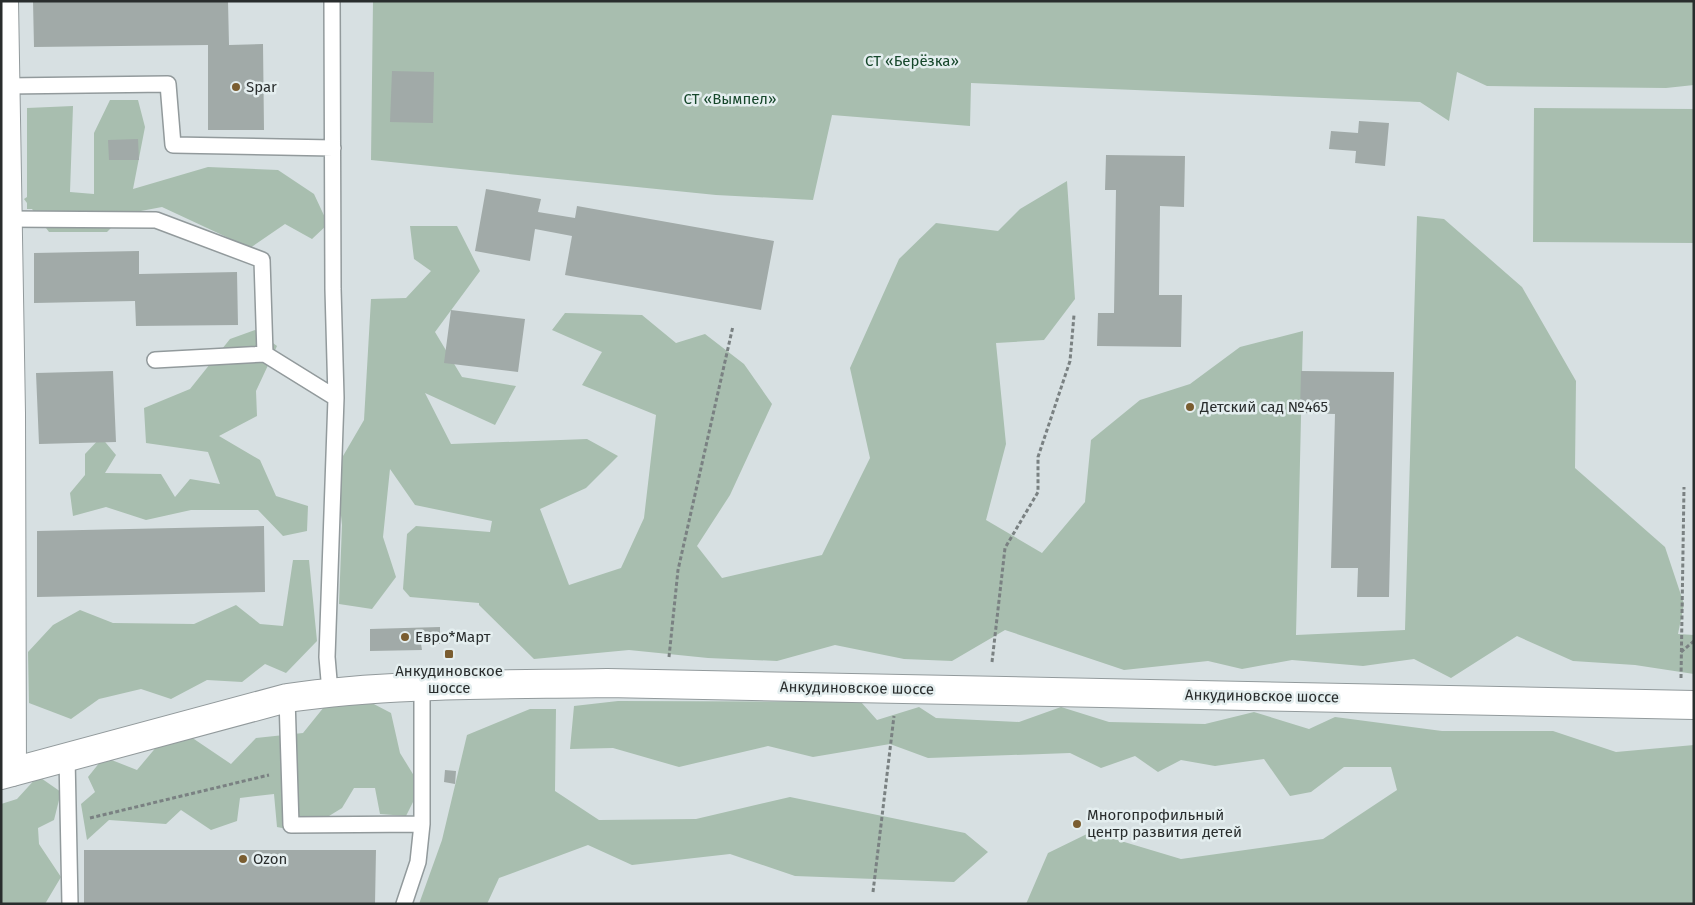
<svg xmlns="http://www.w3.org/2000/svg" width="1695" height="905" font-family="'Fira Sans',sans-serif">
<rect width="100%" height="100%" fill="#d7e0e2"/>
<path fill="#a8beaf" d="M373 1H1694V85L1666 88 1487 86 1457 72 1449 121 1420 102 971 83 970 126 832 115 813 200 716 195 371 160Z
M110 100H138L145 127 133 189 208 167 278 170 314 194 328 224 312 239 285 224 250 248 162 207 125 214 107 232H49L32 209H27V203L24 199 27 197V108L73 106 70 192 94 194V133Z
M1534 108 1694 109V243L1533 242Z
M1067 181 1075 299 1044 340 996 343 1006 444 986 520 1042 553 1085 502 1091 440 1140 400 1190 384 1240 347 1303 331 1296 635 1405 630 1417 216 1444 219 1522 287 1576 381 1575 468 1665 547 1684 604 1678 634 1694 635V674L1635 665 1573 661 1517 636 1451 678 1414 659 1363 666 1292 660 1242 669 1208 661 1124 670 1005 630 952 661 904 659 835 645 777 661 708 658 629 650 534 659 479 605V603L410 597 403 589 407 534 416 526 490 532 492 521 415 505 390 469 383 537 396 577 372 609 339 604 342 525 336 468 364 420 371 299 406 298 431 271 414 259 410 226H457L480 271 435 332 462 377 516 386 495 425 425 393 451 444 587 439 618 456 586 488 540 509 569 585 621 568 644 518 656 415 582 385 602 352 552 330 565 313 642 315 676 343 705 334 744 364 772 404 730 495 697 546 722 578 822 555 870 458 850 368 899 259 936 223 998 231 1020 209Z
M255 330 277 346 256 391 257 416 219 436 260 460 276 496 308 506 307 531 283 536 258 510H191L146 520 106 507 73 516 70 493 85 475V454L101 437 116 455 105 473 161 474 175 497 190 479 220 484 208 452 146 443 144 408 190 389 230 339Z
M293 560H309L317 641 286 673 265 664 242 682 207 680 171 699 141 689 99 699 71 719 29 703 28 652 53 625 80 610 113 623 194 624 236 605 260 624 283 626Z
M368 701 391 713 400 753 416 779 414 800 406 816 380 814 375 788H354L342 808 303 832 277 827 274 794 240 798 237 821 211 830 181 810 166 824 109 820 87 840 81 804 95 792 88 777 104 757 137 770 158 745 191 737 231 764 256 738 303 733 324 707Z
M618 701 861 702 877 720 919 707 936 718 1019 722 1061 707 1109 722 1205 724 1254 712 1309 729 1335 717 1442 731H1553L1616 752 1694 745V904H1026L1048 853 1091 832 1181 859 1323 839 1397 790 1391 767H1344L1311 792 1290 796 1264 759 1215 766 1181 760 1158 772 1135 756 1101 768 1070 753 928 758 890 744 813 757 768 746 679 767 613 748 570 749 574 706Z
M530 709H556L555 791 599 820 696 819 790 797 965 833 988 852 954 882 795 876 730 854 632 865 588 845 499 878 487 904H419L442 840 467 735Z
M38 776 61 792 54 820 38 828 39 844 61 877 45 904H1V804L17 799Z"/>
<path fill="#a1aaa8" d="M33 1H228L229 45 263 44 264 130H208V45L34 47Z
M392 71 434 72 433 123 390 122Z
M1359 121 1389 123 1385 166 1355 163 1356 151 1329 149 1331 131 1358 133Z
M138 139 139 160H109L108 140Z
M1106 155 1185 156 1184 207 1160 206 1159 295H1182L1181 347 1097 346 1098 313H1114L1116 190H1105Z
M486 189 541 199 538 212 575 218 577 206 774 241 761 310 565 275 572 236 535 229 530 261 475 251Z
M139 251V274L237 272 238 325 136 326 135 301 34 303V253Z
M451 310 525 319 518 372 444 363Z
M113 371 116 442 39 444 36 373Z
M1301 371 1394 372 1389 597H1357L1358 568H1331L1335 414 1300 413Z
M264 526 265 592 37 597V531Z
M440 627V644H421L422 650 370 651V629Z
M445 770 456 771 455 784 444 782Z
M84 850H376L375 904 84 903Z"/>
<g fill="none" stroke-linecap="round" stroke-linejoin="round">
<defs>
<path id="service" d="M6 86 168 84 173 145 333 148
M7 219 156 220 262 260 265 354
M155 360 265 354 336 398
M330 692 327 657 336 398 333 289 332 1
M287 698 291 825 422 824
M67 757 70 904
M404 904 418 862 422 824V686"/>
<path id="minor" d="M4 1 11 413 12 772"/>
<path id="tertiary" d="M1 775 287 698C393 683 500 685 607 683L1694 705"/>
</defs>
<use href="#service" stroke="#929a9c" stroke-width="18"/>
<use href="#minor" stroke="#929a9c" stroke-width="30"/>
<use href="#tertiary" stroke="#929a9c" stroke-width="30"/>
<path stroke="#7a8182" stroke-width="3" stroke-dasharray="4 2.5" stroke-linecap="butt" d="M1681 652 1694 641
M669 657 678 570 733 326
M992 662 1005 548 1038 492V457L1070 361 1074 315
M1681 678 1684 487
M90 818 269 775
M873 892 894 716"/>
<use href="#service" stroke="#fff" stroke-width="15"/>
<use href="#minor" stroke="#fff" stroke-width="28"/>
<use href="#tertiary" stroke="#fff" stroke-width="28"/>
</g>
<g fill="#7a5d30" stroke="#e4eeef" stroke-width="2">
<circle cx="236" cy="87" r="5"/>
<circle cx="1190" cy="407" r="5"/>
<circle cx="405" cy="637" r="5"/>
<rect x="444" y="649" width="10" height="10" rx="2.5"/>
<circle cx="1077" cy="824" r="5"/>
<circle cx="243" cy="859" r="5"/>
</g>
<g text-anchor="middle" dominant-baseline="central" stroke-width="5" stroke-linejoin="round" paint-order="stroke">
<g font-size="15" fill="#16472b" stroke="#e4eeef">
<text x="912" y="61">СТ «Берёзка»</text>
<text x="730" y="99">СТ «Вымпел»</text>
</g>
<g font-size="15" fill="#292d2d" stroke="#e4eeef" text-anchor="start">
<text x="246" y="87">Spar</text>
<text x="1200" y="407">Детский сад №465</text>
<text x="415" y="637">Евро*Март</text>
<text x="449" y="671" text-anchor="middle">Анкудиновское<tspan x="449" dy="17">шоссе</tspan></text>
<text x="1087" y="815">Многопрофильный<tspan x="1087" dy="17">центр развития детей</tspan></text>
<text x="253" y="859">Ozon</text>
</g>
<g font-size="15" fill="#292d2d" stroke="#e4eeef">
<text transform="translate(857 688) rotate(1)">Анкудиновское шоссе</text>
<text transform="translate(1262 696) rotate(1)">Анкудиновское шоссе</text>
</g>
</g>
<rect width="1695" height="905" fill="none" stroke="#292d2d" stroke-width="5"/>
</svg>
